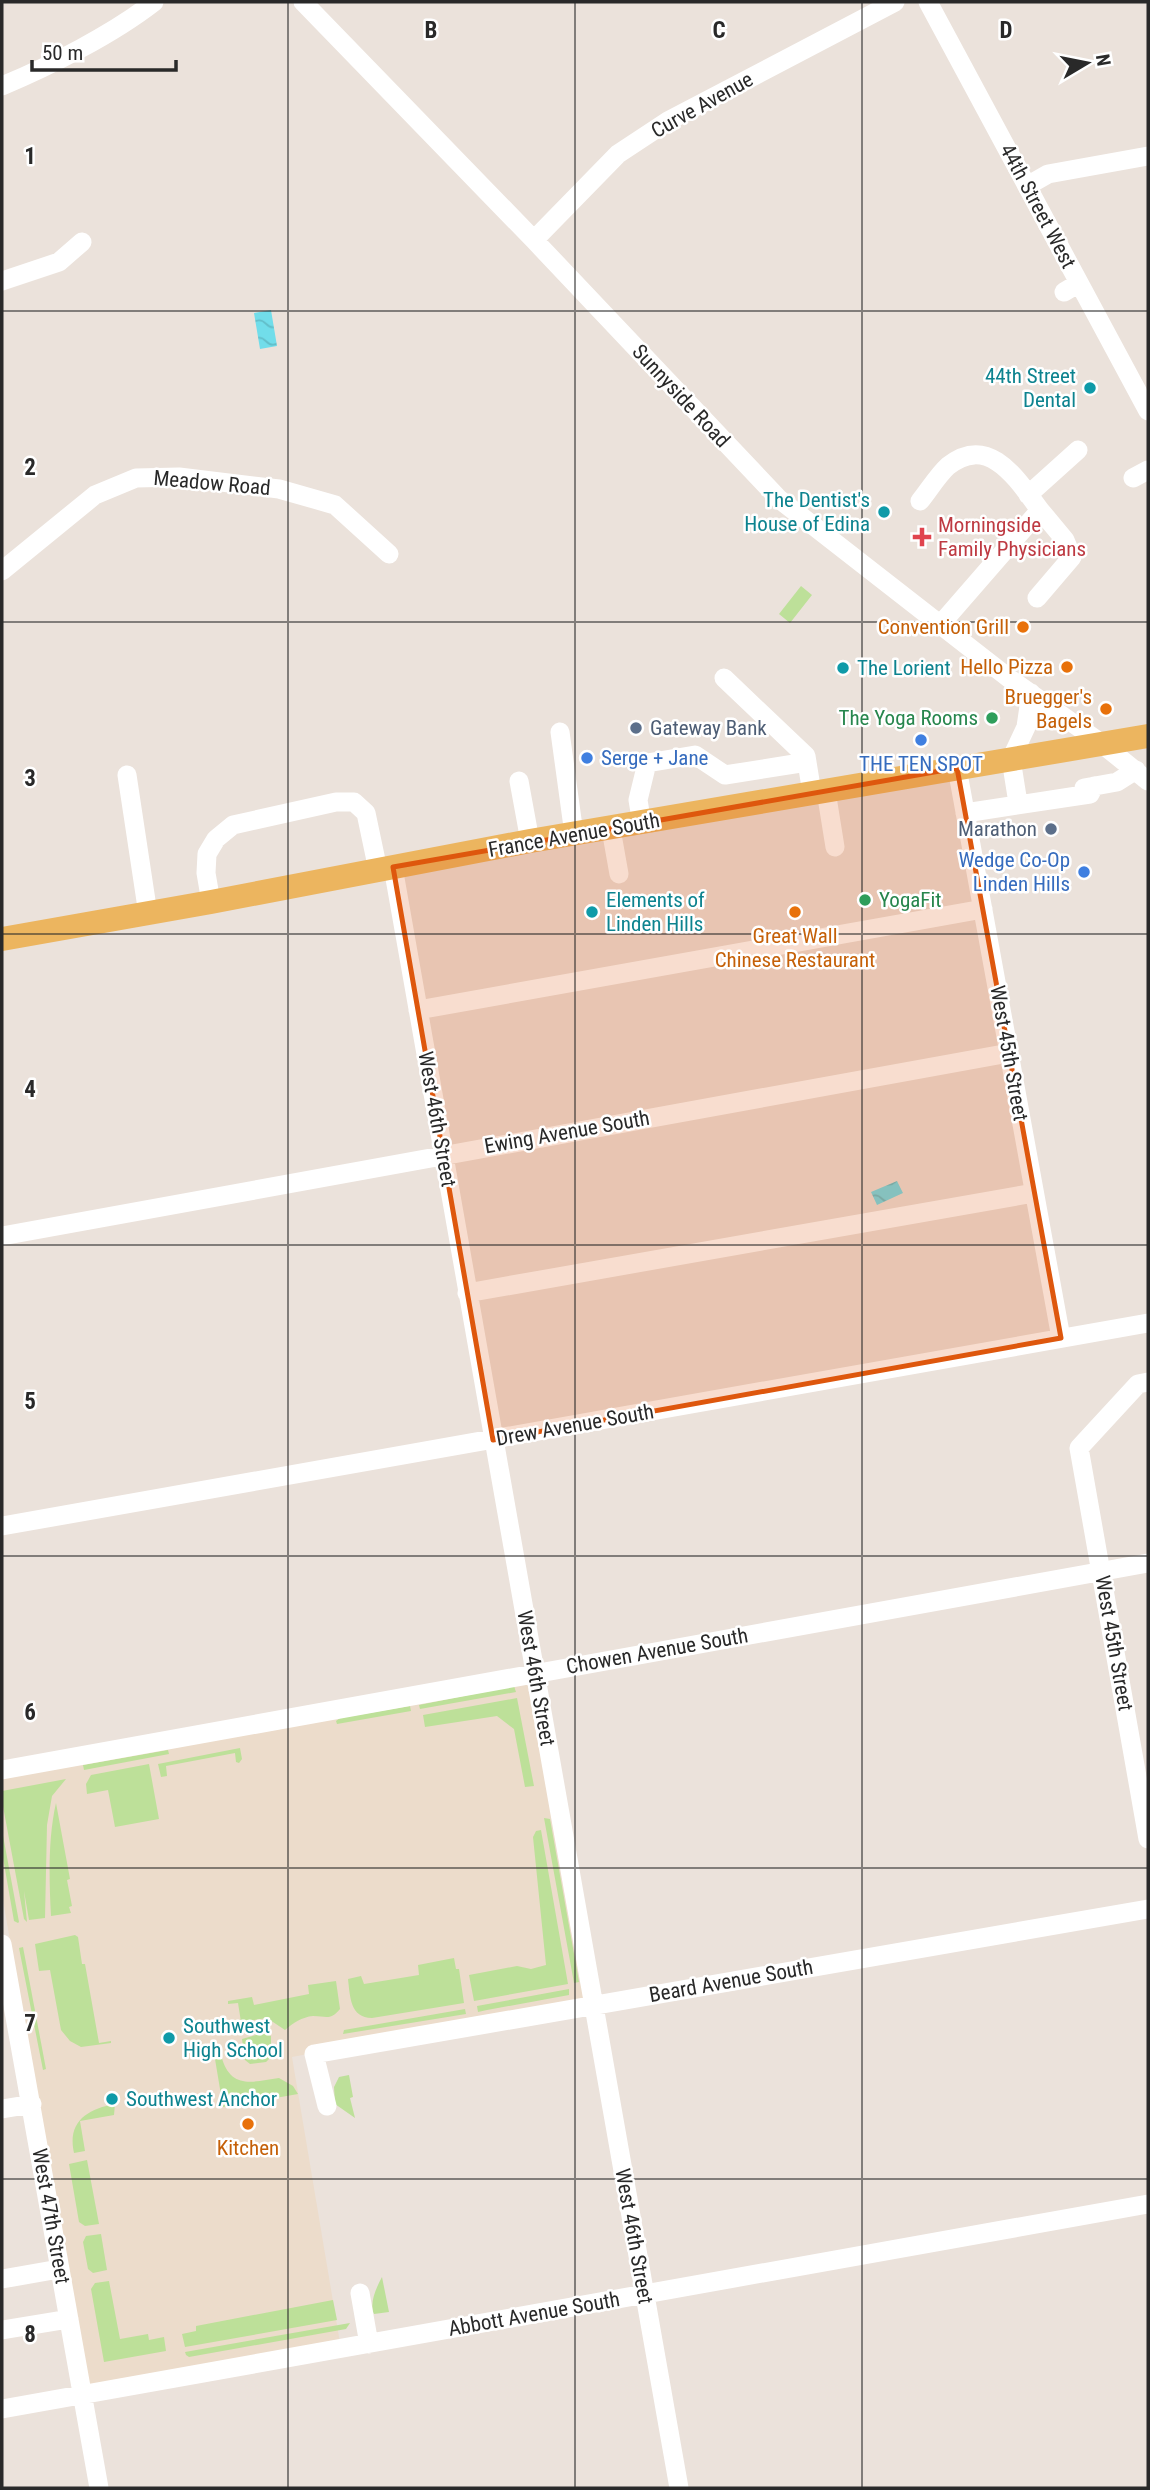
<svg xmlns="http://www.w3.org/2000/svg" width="1150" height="2490" font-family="'Roboto Condensed',sans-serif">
<defs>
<pattern id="water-waves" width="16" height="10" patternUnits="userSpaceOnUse" patternTransform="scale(1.75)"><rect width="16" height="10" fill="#71ddea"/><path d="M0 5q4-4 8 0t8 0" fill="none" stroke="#62bec9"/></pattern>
</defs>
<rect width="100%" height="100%" fill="#ebe2db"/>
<path fill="#ecdccb" d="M530 1680 586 2002 292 2057 340 2343 87 2388 2 1894V1778Z"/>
<path fill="#bde099" d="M801 586 812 595 790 623 779 614Z
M514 1686 516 1692 420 1709 419 1705Z
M517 1698 534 1786 525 1787 514 1729 497 1716 425 1727 423 1715Z
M410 1706 411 1711 337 1724 336 1721 340 1718Z
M240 1748 242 1759 239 1763 236 1762 235 1753 166 1766 167 1776 161 1777 158 1764Z
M168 1750 169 1754 84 1770 83 1765Z
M149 1764 159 1819 115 1827 108 1790 87 1794 86 1784 91 1775Z
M66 1779 52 1796 47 1825 45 1918 29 1920 24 1891 27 1922 24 1919 2 1801V1791Z
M56 1803 70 1879 67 1880 72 1906 69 1907 71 1913 51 1916C49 1880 48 1838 56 1803Z
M544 1818 550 1819 579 1982 574 1983Z
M2 1830 19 1922 18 1923 14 1921 2 1852Z
M541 1830 568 1984 474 2001 469 1975 517 1966 531 1969 546 1965 533 1837 536 1831Z
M75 1935 78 1937 82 1964H85L99 2043 111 2041V2043L81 2047 70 2041 61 2030 50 1970 39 1971 35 1944Z
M23 1947 46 2069 43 2070 19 1948Z
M454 1958 456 1969H459L464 2003 372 2018C350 2018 350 1996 348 1979L361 1976 364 1984 419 1975 418 1965Z
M336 1981 340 2009C330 2021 326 2016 313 2016 302 2017 293 2023 285 2030L267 2018 241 2022 238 2003 228 2004V2001L252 1997 254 2005 309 1994 308 1985Z
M569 1989V1995L487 2010 478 2012 477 2006Z
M465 2009 466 2014 343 2034 344 2030Z
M263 2033 271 2036V2057L266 2062 250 2064 245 2060 242 2039Z
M221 2055C230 2090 252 2082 279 2078L293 2086 298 2094 223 2107 215 2059Z
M349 2075 353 2097 350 2098 355 2118 335 2104 334 2087 339 2077Z
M115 2104 114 2115 80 2121 85 2151 74 2153C67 2122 87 2109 115 2104Z
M87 2160 99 2224 85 2226 79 2222 69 2164Z
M101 2234 107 2270 93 2273 88 2269 83 2242 86 2236Z
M382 2277 389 2312 374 2314C369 2304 376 2288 382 2277Z
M109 2281 120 2339 148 2334 149 2340 164 2337 166 2351 104 2362 91 2289 95 2283Z
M333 2300 337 2320 185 2347 182 2334 196 2331V2326Z
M350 2323 346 2329 189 2357 186 2355 185 2352Z"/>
<path fill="url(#water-waves)" d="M271 310 277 346 260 349 254 313Z
M897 1181 903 1193 877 1205 871 1192Z"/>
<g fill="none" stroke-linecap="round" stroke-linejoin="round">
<path stroke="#fff" stroke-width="19" d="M303 2 534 240 779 499 1010 679 1101 743 1148 781
M928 2 1148 411
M2 86C50 66 113 34 154 2
M1027 186 1048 174 1148 156
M534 240 618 154 668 121 895 2
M2 281 59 262 82 242
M1064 292 1079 283
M1133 478 1148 470
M1028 495 1078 450
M920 501C929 490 938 475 948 466 990 433 1018 481 1040 510L940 625
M2 571 95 495 136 478 179 477 279 489 335 505 389 554
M1037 598 1072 557 1065 540 1040 510
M724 678 806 756 812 793
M560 732 574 834
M957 768 1061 1338
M127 775 148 914
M519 781 530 841
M1084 788 1117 782 1136 770
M826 791 835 847
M1018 803 1011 759 1026 727 1031 693
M965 813 1090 794 1094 786
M642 824 638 800 647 763 695 755 725 775 807 762
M611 829 619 874
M393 867 679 2488
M211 902 206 873 207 854 216 839 233 825 336 802H354L366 813 378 870
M418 1010 983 909
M2 1236 1009 1053
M467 1293 1034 1193
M1148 1382 1138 1384 1079 1448 1148 1839
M2 1526 1148 1323
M2 1770 1148 1563
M2 1944 99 2488
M327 2106 314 2054 1148 1909
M2 2109 32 2104
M2 2279 59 2269
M360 2293 369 2344
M2 2330 69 2319
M2 2409 1148 2204"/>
<path stroke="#ecb55f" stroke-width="24" d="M2 939 211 902 530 841 1148 736"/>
</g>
<path fill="#de570d" fill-opacity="0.2" stroke="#de570d" stroke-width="5" stroke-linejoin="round" d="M957 768 1061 1338 493 1440 393 867Z"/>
<path fill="none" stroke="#292929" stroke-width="2" stroke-opacity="0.55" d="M288 2V2488M575 2V2488M862 2V2488M2 311H1148M2 622H1148M2 934H1148M2 1245H1148M2 1556H1148M2 1868H1148M2 2179H1148"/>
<g fill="#0f9aa8" stroke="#fff" stroke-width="2.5">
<circle cx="1090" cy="388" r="7"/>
<circle cx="884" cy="512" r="7"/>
<circle cx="843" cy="668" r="7"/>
<circle cx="592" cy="912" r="7"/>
<circle cx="169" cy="2038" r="7"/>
<circle cx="112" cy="2099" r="7"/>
</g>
<path fill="#e0444e" stroke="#fff" stroke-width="2.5" d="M918.5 526.5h7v7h7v7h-7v7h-7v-7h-7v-7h7z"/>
<g fill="#e8710a" stroke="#fff" stroke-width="2.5">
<circle cx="1023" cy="627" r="7"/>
<circle cx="1067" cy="667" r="7"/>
<circle cx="1106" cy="709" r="7"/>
<circle cx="795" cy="912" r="7"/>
<circle cx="248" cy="2124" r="7"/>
</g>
<g fill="#2e9e5b" stroke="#fff" stroke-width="2.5">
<circle cx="992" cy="718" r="7"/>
<circle cx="865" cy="900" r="7"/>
</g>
<g fill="#5c6f8a" stroke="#fff" stroke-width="2.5">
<circle cx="636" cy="728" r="7"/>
<circle cx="1051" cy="829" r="7"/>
</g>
<g fill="#3f7fe0" stroke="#fff" stroke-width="2.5">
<circle cx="921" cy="740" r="7"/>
<circle cx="587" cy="758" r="7"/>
<circle cx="1084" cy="872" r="7"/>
</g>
<g text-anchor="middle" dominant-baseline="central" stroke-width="5" stroke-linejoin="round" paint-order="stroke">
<g font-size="21" fill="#292929" stroke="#fff">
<text transform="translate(702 105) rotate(-29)">Curve Avenue</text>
<text transform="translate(1038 206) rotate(62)">44th Street West</text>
<text transform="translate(681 396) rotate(47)">Sunnyside Road</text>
<text transform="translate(212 483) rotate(5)">Meadow Road</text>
<text transform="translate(574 835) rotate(-10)">France Avenue South</text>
<text transform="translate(1009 1053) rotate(80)">West 45th Street</text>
<text transform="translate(437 1119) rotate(80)">West 46th Street</text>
<text transform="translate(567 1132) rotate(-10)">Ewing Avenue South</text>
<text transform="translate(575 1425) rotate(-10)">Drew Avenue South</text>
<text transform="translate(1114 1643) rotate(80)">West 45th Street</text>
<text transform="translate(657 1651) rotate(-10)">Chowen Avenue South</text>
<text transform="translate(536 1678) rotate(80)">West 46th Street</text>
<text transform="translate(731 1981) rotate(-10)">Beard Avenue South</text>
<text transform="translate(51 2216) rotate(80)">West 47th Street</text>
<text transform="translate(634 2236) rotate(80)">West 46th Street</text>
<text transform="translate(534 2314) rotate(-10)">Abbott Avenue South</text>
</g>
<g font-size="21" fill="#0d838f" stroke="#fff" text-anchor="start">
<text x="1076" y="376" text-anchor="end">44th Street<tspan x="1076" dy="24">Dental</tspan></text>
<text x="870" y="500" text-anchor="end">The Dentist's<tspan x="870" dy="24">House of Edina</tspan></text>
<text x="857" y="668">The Lorient</text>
<text x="606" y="900">Elements of<tspan x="606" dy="24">Linden Hills</tspan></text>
<text x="183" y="2026">Southwest<tspan x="183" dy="24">High School</tspan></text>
<text x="126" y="2099">Southwest Anchor</text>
</g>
<g font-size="21" fill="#be3a42" stroke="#fff" text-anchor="start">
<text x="938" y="525">Morningside<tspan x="938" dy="24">Family Physicians</tspan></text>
</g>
<g font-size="21" fill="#c56008" stroke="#fff" text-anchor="end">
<text x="1009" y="627">Convention Grill</text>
<text x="1053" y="667">Hello Pizza</text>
<text x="1092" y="697">Bruegger's<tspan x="1092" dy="24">Bagels</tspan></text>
<text x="795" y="936" text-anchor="middle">Great Wall<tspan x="795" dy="24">Chinese Restaurant</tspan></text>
<text x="248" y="2148" text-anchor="middle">Kitchen</text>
</g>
<g font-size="21" fill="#27864d" stroke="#fff" text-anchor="end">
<text x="978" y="718">The Yoga Rooms</text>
<text x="879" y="900" text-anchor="start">YogaFit</text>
</g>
<g font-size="21" fill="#4e5e75" stroke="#fff" text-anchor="start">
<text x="650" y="728">Gateway Bank</text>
<text x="1037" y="829" text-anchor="end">Marathon</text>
</g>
<g font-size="21" fill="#366cbe" stroke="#fff" text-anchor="start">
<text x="601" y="758">Serge + Jane</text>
<text x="921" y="764" text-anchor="middle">THE TEN SPOT</text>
<text x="1070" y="860" text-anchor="end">Wedge Co-Op<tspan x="1070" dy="24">Linden Hills</tspan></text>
</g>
</g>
<g font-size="23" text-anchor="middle" font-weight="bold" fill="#292929" stroke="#fff" stroke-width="5" stroke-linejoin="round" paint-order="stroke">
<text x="431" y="38">B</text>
<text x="719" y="38">C</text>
<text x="1006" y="38">D</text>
<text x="30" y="164">1</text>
<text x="30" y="475">2</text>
<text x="30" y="786">3</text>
<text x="30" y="1097">4</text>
<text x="30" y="1409">5</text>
<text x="30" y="1720">6</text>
<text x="30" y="2031">7</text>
<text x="30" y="2342">8</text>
</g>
<rect width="1150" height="2490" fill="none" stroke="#292929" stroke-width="7"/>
<g transform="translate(1087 63) rotate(80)" stroke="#ffffff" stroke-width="5" paint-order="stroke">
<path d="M0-5L12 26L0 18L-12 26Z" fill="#292929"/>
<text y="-10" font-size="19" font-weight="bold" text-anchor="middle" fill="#292929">N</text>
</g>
<path d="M32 60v10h144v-10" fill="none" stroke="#292929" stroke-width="3.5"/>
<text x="42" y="60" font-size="21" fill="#292929" stroke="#ffffff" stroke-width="5" paint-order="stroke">50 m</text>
</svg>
